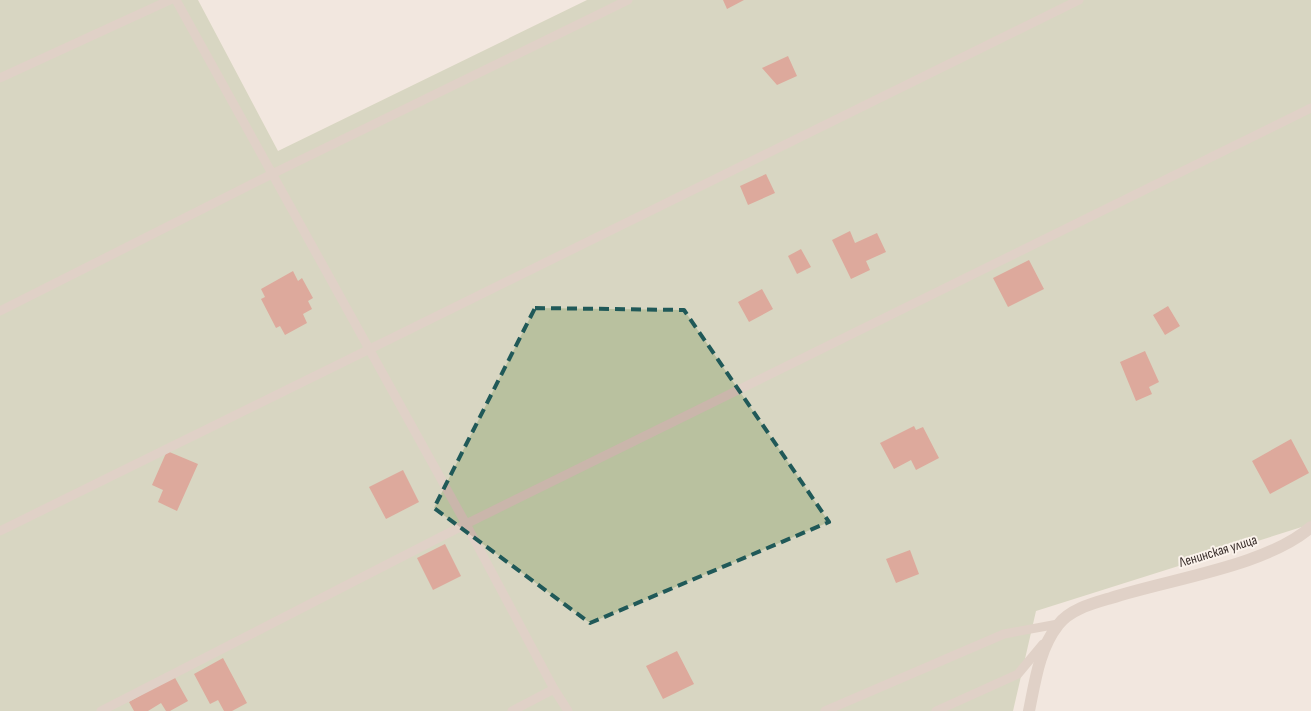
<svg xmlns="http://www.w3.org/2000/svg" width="1311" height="711" font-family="'Sofia Sans Condensed',sans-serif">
<rect width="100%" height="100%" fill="#f2e7df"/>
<path fill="#b9c19f" d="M0 0H198L278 151 587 0H1311V522L1308 525 1036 611 1013 711H0Z"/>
<path fill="#c35e4c" d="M723 0H744L727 9Z
M788 56 797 76 777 85 762 68Z
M766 174 775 193 748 205 740 186Z
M850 231 855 243 877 233 886 252 866 261 870 270 851 279 832 240Z
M801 249 811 267 797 274 788 256Z
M1029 260 1044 289 1008 307 993 278Z
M293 271 298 281 302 278 313 298 308 301 312 309 303 314 307 323 285 335 280 326 276 328 261 299 265 297 261 289Z
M762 289 773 309 749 322 738 302Z
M1168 306 1180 326 1165 335 1153 315Z
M1145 351 1159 382 1149 387 1152 394 1136 401 1120 362Z
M914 426 916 430 923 427 939 458 916 470 911 460 894 469 880 443Z
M1291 439 1309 473 1270 494 1252 461Z
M167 451 198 464 177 511 158 502 163 490 152 485Z
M403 470 419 502 386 519 369 487Z
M445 544 461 576 433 590 417 558Z
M910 550 919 574 896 583 886 559Z
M677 651 694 684 663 699 646 666Z
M223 658 247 703 232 711H224L218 700 210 704 194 674Z
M174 676 188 701 170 711H166L161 703 148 711H134L129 702Z"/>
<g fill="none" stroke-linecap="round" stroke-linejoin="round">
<path stroke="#cab6ab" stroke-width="9" d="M176 0 466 524 554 689 568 711
M0 78 170 0
M0 311 272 174 628 0
M0 531 1079 0
M101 711 466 524 1311 108
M512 711 554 689
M825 711 1004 634 1058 624
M936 711 1018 674 1043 644"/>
<path stroke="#cab6ab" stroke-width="12" d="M1029 711C1035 682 1039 649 1058 625 1070 609 1094 603 1111 598 1169 579 1267 566 1311 527"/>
</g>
<path d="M0 0H1311V711H0ZM535 308 684 310 829 522 590 623 434 508Z" fill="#f2e7df" fill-opacity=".55" fill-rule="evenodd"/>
<path fill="none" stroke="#205958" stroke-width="4" stroke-dasharray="10 6" stroke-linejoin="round" d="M535 308 684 310 829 522 590 623 434 508Z"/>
<g text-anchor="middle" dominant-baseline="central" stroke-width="4" stroke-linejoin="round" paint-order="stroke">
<g font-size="14" fill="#382d2a" stroke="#faf2eb">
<text transform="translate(1218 551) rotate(-17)">Ленинская улица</text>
</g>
</g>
</svg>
